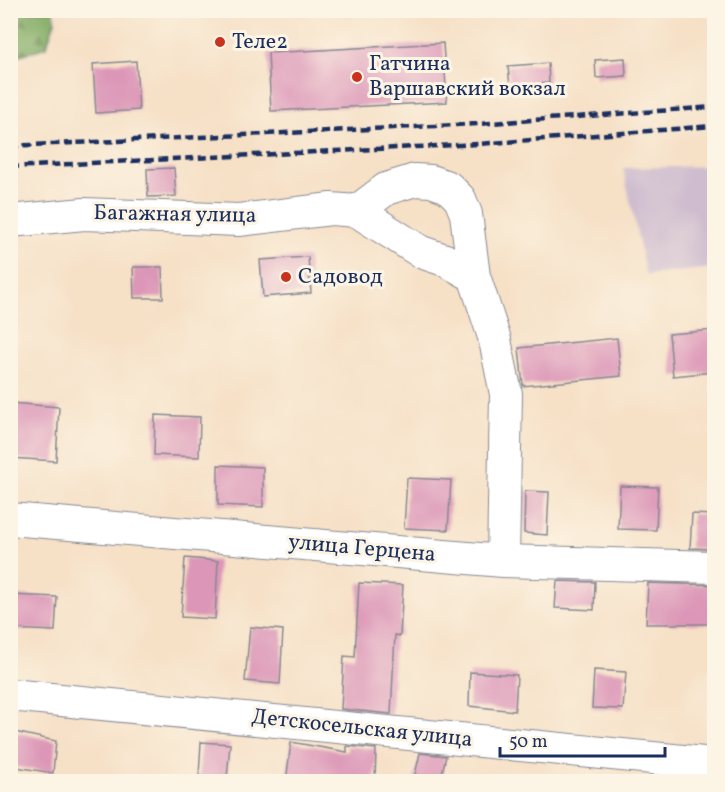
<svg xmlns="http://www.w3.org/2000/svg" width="725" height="792" font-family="Vollkorn,serif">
<defs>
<pattern id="forest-firs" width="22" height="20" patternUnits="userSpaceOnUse" patternTransform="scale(1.5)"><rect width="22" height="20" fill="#80aa61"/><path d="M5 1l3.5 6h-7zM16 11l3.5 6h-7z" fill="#688b53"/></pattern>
</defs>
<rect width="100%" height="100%" fill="#fcf5e5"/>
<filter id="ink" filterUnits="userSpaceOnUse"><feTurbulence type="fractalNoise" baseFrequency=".0167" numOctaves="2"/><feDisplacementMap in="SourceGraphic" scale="12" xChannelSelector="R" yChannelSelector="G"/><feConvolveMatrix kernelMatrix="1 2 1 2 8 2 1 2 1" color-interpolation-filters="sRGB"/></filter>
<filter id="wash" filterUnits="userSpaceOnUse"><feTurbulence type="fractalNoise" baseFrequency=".008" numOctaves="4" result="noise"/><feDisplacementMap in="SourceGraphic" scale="24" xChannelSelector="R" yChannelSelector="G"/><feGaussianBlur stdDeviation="1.35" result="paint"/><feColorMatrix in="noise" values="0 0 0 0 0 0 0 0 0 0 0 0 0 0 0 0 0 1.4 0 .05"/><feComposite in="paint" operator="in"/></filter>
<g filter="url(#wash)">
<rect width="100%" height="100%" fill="#f6e0c6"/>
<path fill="#cfbdcf" d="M714 166V268L646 275 623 168Z"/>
<path fill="url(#forest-firs)" stroke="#4e6c60" stroke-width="1.5" d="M11 10 53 11 55 22 46 47 11 58Z"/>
<g id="blocks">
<path fill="#dc96b7" d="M443 43 447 102 271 111 268 53Z
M625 58 626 76 596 78 595 60Z
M136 61 139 110 96 113 93 64Z
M548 63 549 83 510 86 508 66Z
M174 168 176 196 148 197 147 169Z
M308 257 311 293 263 297 260 260Z
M133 267H162L163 298H134Z
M714 330V372L673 376 669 334Z
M617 338 621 376 523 386 519 348Z
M10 403 59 407 56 461 10 458Z
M155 415 200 417 199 457 154 455Z
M218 465 263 467V507L218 505Z
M407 478 451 480 448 530 404 528Z
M620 486 658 487 656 530 618 529Z
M525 491 549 492 547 535 524 533Z
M692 514 714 515V549L690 548Z
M185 558 218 561 215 619 181 617Z
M557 581 595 582 594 610 555 608Z
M359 583 403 585 400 636 395 635 391 714 341 709 344 656 355 657Z
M648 583 714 585V624H646Z
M10 595 57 597 55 631 10 629Z
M250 627 283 630 280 684 245 681Z
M594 670 626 672 623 709 592 708Z
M470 672 517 675 515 711 469 706Z
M10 731 56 741 53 773 10 766Z
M201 742 230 744 227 779 199 776Z
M291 742 347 752V746L376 749 375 782H286Z
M420 753 446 756 440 782 414 779Z"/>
</g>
</g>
<g filter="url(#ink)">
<use href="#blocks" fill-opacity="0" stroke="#888892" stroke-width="1.5"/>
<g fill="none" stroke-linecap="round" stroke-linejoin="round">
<defs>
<path id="minor" d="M357 211 386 189 415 180 431 181 448 187 460 199 466 214 474 276 495 340 506 394 503 561
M10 221 84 214 239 220 331 209 357 211 421 252 445 260 474 276
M10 519 503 561 714 567
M10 695 714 764"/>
</defs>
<use href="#minor" stroke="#888892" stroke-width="34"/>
<use href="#minor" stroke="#fff" stroke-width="32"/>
<path stroke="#1b2f5e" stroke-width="4.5" stroke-dasharray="9 4.5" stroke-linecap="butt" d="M10 146 477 124 714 107
M10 167 478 144 714 126"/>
</g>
</g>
<g fill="#c8321e" stroke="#fcf5e5" stroke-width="2">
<circle cx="220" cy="42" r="6"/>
<circle cx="357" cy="77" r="6"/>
<circle cx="286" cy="277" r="6"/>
</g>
<g text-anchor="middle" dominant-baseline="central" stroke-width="6" stroke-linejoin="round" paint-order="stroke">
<g font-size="22" fill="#1b2f5e" stroke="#fcf5e5" text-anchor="start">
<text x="232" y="42">Теле2</text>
<text x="369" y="64">Гатчина<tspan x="369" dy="25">Варшавский вокзал</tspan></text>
<text x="298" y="277">Садовод</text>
</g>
<g font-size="22" fill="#1b2f5e" stroke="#fcf5e5">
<text transform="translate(175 215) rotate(1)">Багажная улица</text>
<text transform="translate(362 549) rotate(5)">улица Герцена</text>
<text transform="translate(362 729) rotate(6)">Детскосельская улица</text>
</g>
</g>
<rect width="725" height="792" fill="none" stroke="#fcf5e5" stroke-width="36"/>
<path d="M500 747v9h165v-9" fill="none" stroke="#1b2f5e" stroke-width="3"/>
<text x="509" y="747" font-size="18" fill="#1b2f5e" stroke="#fcf5e5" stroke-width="4.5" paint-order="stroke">50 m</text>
</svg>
